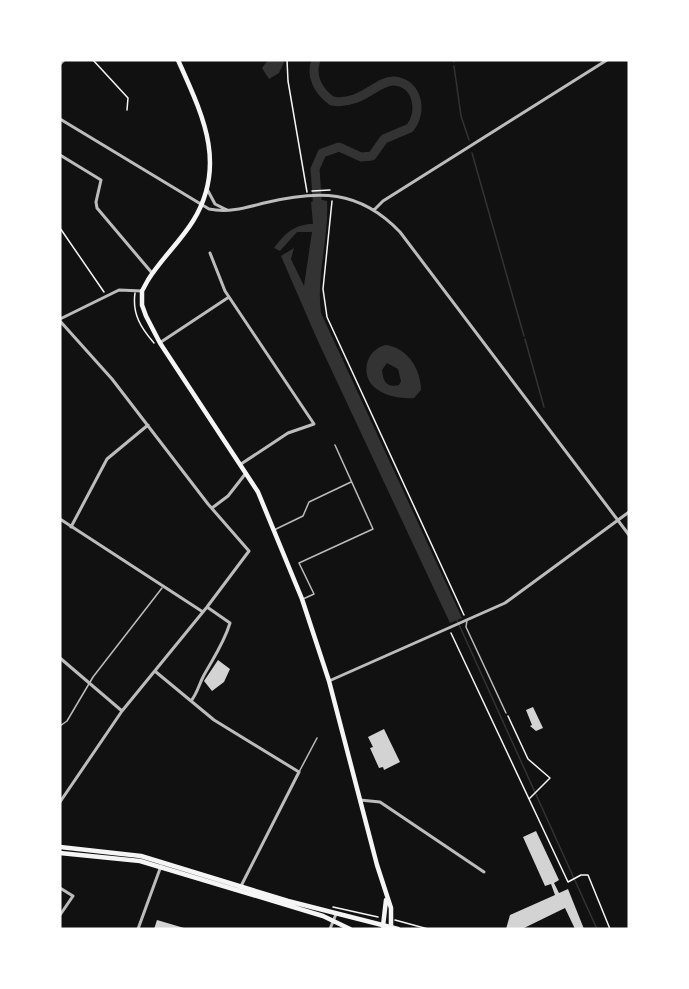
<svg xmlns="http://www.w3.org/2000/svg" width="689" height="989" font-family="'Work Sans',sans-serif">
<rect width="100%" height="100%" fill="#111"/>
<path fill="#333" fill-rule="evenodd" d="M268 60H284V62L279 73 269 79 262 68Z
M322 200 327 201C329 239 316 275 321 313L462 618 450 623 317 339 281 256 294 248 291 259 304 286 312 232H297L280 251 274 248C285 233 295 224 313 224L311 202Z
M386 345C408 348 421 370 421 390L414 398C401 399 383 396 373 386 360 372 367 349 386 345ZM387 363 398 369 401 381 399 385C386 388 383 381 382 370Z"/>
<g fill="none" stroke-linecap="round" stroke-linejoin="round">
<path stroke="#333" stroke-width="1.5" d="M453 60 454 62
M454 66 461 116 469 140
M472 153 524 336
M525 339 544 407
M456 618 597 929"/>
<path stroke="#333" stroke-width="9" d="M316 60C310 76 318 91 332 101 361 106 377 80 394 81 418 83 423 112 410 128L384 139 372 156 361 157 339 147 322 153 315 169 318 212"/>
</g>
<path fill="#d3d3d3" d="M218 660 230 669 224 682 212 691 204 681Z
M533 707 543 728 536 731 530 726 532 725 526 710Z
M384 729 400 762 384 770 383 767 379 768 370 748 373 747 368 737Z
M536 831 559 880 554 883 559 893 568 889 584 929H575L565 908 522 929H506L510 915 555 895 551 884 545 886 523 837Z
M157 920 184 928V929H154Z"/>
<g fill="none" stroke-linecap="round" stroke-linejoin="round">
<path stroke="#f5f5f5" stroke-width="1.5" d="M93 60 128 98 127 110
M287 60 288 81 307 192
M312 191 330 190
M332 201 323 289 327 317 464 615
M60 228 104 292
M135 293C132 314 141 328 154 343
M451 633 568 882 581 875H588L610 929
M508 716 528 759 550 778 529 799
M333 907 378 917
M395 920 428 929"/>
<path stroke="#bcbcbc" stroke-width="1.5" d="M274 530 303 516 309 502 351 482
M303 599 314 594 299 563 373 529 335 445
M467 620 466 627 506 713
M60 726 67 721 93 677 162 588
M299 772 317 738"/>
<path stroke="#bcbcbc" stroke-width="3" d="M60 64 64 60
M60 119 209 209C228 213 245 208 264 203 318 190 359 189 400 232L629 535
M60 155 101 180 96 202 97 208 152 273
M207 189 215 204 227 210
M374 210 383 201 607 60
M210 253 225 291 314 424 288 433 241 464
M60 319 119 290 142 291
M60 321 112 379 208 504 249 551 207 607 122 711 60 802
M161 342 229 297
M212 508 228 496 246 473
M60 519 203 612
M71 527 107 459 148 425
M60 658 122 711
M156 672 214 720 299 772 240 888
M329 681 505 603 629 512
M191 701C198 692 199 684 204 675 214 657 224 643 230 623L207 607
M360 800 380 802 484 872
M60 888 73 896 60 915
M138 929 161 866
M330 929 336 914"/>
<path stroke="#f5f5f5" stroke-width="4.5" d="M178 60C202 114 228 164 193 221 180 242 161 259 148 280L142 291V305L146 316 160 343 258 492 302 599 329 681 377 865 391 908V928
M383 926 386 900"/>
<path stroke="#f5f5f5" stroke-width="4.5" d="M60 847 141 856 288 901 398 929
M60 853 140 861 323 916 350 929"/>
</g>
<rect width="689" height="989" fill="none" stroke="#ffffff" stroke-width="123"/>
</svg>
